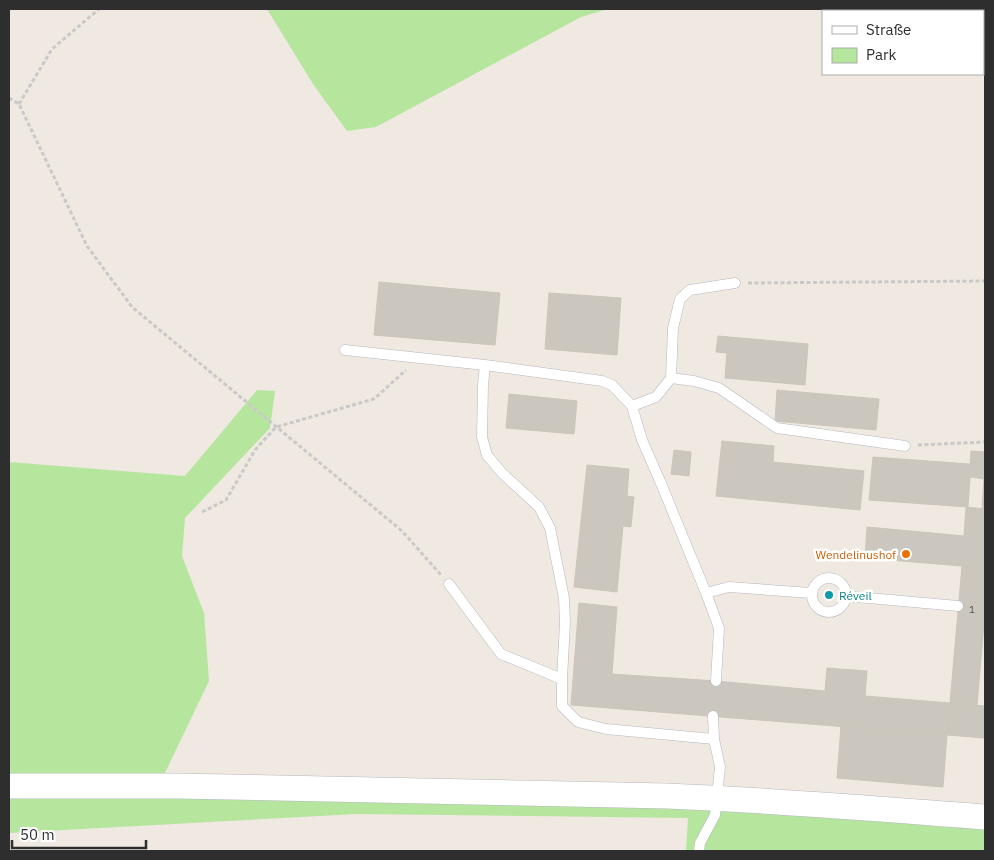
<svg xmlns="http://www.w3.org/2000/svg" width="994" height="860" font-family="'IBM Plex Sans',sans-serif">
<rect width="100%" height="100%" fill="#efe9e1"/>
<path fill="#b6e59e" d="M267 9H608L581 17 376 127 347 131 313 84Z
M257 390 275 391 270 428 185 518 182 556 204 613 209 681 163 777 985 810V851H686L688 818 357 814 9 833V462L185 476Z"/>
<path fill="#cbc7bf" stroke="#cbc5ba" d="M379 282 500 293 495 345 374 335Z
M549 293 621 298 617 355 545 349Z
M718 336 808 344 805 385 725 378 727 353 716 352Z
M777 390 879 399 876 430 775 421Z
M509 394 577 401 574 434 506 428Z
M722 441 774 446 773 462 864 471 860 510 716 496Z
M674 450 691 452 689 476 671 474Z
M971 451 985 452V479L970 477 968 507 869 500 873 457 970 464Z
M587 465 629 469 627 496 634 497 631 527 623 526 617 592 574 587Z
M984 478 985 479V509H982Z
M966 507 985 509V612L977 705 950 703 962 566 865 558 867 527 964 536Z
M579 603 617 607 612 674 716 681 825 691 827 668 867 671 865 696 950 703 947 735 571 705Z
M950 703 985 706V738L947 735Z
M841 726 947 735 943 787 837 778Z"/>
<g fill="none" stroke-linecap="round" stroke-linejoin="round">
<defs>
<path id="service" d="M345 350 485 365 602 381 612 385 632 406 642 440 660 481 706 593 719 628 716 681
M485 365 483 385 482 437 487 455 502 473 539 507 550 528 564 598 565 623 562 679V706L578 722 606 729 714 739
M671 378 694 381 719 388 777 428 905 446
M632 406 656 397 671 378 673 328 680 299 690 290 735 283
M812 595a17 17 0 1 1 34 0a17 17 0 1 1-34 0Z
M449 584 501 654 562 679
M706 593 729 587 811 593
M846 596 958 606
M699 851 700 843 715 815 720 767 714 739 713 716"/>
<path id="tertiary" d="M9 786H177L667 796C773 800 879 809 985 817"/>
</defs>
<use href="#service" stroke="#b4b7c1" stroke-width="11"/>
<use href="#tertiary" stroke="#b4b7c1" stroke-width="26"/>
<path stroke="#c9c9c9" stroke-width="3" stroke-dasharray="4 2.5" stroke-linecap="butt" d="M9 98 19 104 87 246 132 307 402 531 441 575
M19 104 52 49 99 9
M748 283 985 281
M918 445 985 442
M202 512 226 500 255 450 276 427 374 399 406 370"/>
<use href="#service" stroke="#fff" stroke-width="10"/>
<use href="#tertiary" stroke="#fff" stroke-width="25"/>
</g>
<circle fill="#e8710a" stroke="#fff" stroke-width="2" cx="906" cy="554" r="5"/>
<circle fill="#0f9aa8" stroke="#fff" stroke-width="2" cx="829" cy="595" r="5"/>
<g text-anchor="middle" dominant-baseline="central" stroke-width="5" stroke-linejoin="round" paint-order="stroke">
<g font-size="10" fill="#555452">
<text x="972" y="609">1</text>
</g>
<g font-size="12" fill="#c56008" stroke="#fff" text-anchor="end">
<text x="896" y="554">Wendelinushof</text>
</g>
<g font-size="12" fill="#0d838f" stroke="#fff" text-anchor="start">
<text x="839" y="595">Réveil</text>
</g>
</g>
<rect width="994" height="860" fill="none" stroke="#2e2e2e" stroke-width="20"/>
<rect x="822" y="10" width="162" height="65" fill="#ffffff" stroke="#ababab"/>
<rect x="832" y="26" width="25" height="8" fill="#ffffff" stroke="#ababab"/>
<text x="866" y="35" font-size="15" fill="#2e2e2e">Straße</text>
<rect x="832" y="48" width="25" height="15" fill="#b6e59e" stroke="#ababab"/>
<text x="866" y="60" font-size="15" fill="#2e2e2e">Park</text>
<path d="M12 840v8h134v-8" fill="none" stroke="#2e2e2e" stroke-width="2.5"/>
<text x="20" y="840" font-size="15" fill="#2e2e2e" stroke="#ffffff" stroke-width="4" paint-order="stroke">50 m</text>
</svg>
